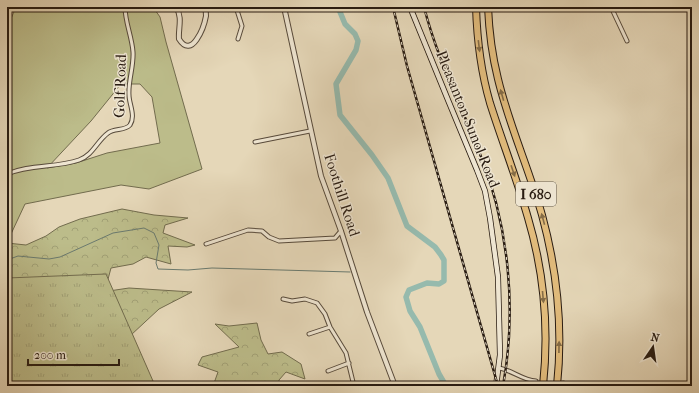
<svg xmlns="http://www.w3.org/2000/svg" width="699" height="393" font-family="'IM FELL French Canon',serif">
<defs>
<pattern id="forest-crowns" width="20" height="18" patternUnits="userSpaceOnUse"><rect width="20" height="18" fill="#bcbc8a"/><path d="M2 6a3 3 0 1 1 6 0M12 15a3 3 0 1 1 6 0" fill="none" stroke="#a2a176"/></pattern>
<pattern id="park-tufts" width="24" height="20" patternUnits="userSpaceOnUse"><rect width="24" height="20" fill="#bcbc8a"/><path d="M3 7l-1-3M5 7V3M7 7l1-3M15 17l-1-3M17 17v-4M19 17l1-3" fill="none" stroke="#a2a176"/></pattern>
</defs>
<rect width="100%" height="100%" fill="#e5d7b8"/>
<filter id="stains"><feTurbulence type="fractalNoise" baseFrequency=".005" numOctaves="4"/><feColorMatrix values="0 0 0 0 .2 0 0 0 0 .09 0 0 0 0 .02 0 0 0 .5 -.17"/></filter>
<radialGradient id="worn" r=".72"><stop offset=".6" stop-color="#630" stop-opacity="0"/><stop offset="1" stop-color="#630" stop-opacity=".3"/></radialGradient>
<path fill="#bcbc8a" stroke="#726c4e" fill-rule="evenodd" d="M16 7H153L160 17 166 42 202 169 149 189 121 185 25 204 11 234H7V28ZM121 84H140L152 97 160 143 107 153 76 163 47 168 91 121Z"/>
<path fill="url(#forest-crowns)" stroke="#726c4e" d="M122 209 154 215 188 218 165 225 163 233 195 245 187 247 168 246 171 264 146 257 133 264 111 268 107 283 7 282V243L26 245 46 236 59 227 80 219Z
M7 283 82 295 129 288 192 292 159 309 131 335 7 386Z
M257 323 261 340 268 354 282 352 301 364 305 379 286 372 279 380V386H213L218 372 198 365 202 357 239 347 215 324 229 326Z"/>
<path fill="url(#park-tufts)" stroke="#726c4e" d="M106 274 153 381V386H7V278Z"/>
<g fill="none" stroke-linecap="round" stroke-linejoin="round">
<path stroke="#6a7a6f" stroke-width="1" d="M7 260 18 256 49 259 60 257 113 233 144 228 154 233 159 245 156 263 158 269 188 270 212 268 350 272"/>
<path stroke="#96baad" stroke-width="5.5" d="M338 7 345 24 355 34 358 41 356 50 336 84 340 115 372 155 388 178 407 226 435 247 441 255 444 260V281L439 284 427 283 409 290 406 297 410 311 420 327 439 374 446 386"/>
<path stroke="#bfb197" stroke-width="3" stroke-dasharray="3 1.5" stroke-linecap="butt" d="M536 381 563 383"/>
<defs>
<path id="minor" d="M236 7 242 26 238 39
M611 7 627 41
M255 142 310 131
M7 174C30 164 56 168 79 160 93 155 97 141 108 133 114 128 125 131 130 125 136 116 129 104 129 95 128 81 134 66 133 52 132 37 125 22 125 7
M206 244 248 230 262 231 269 237 279 241 335 238 341 231
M283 299 292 301 305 299 317 303 325 314 330 327 346 353 354 386
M309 334 330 327
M499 368C512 370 522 380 536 381
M328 371 349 363
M563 383 574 386"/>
<path id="tertiary" d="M176 7C183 18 178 28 179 39 192 60 204 27 206 16 206 13 206 10 205 7
M284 7 321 176 341 231 367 312 395 386"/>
<path id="secondary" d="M410 7 448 100 477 170 485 191 490 218 498 277 500 355 496 386"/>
<path id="motorway" d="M476 7C477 39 481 72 490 103 502 141 517 179 528 218 544 272 549 330 543 386
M488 7C489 31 492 55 498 79 509 125 529 169 542 215 557 270 563 329 557 386"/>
</defs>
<use href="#minor" stroke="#574a3b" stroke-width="5"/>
<use href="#tertiary" stroke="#574a3b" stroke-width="6"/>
<use href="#secondary" stroke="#281b11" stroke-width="6"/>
<use href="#motorway" stroke="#281b11" stroke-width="8"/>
<use href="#minor" stroke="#eee5d1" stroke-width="3"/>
<use href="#tertiary" stroke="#eee5d1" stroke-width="4"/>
<use href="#secondary" stroke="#eee5d1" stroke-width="4.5"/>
<use href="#motorway" stroke="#e2bc7c" stroke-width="6"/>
<defs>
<path id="rail" d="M393 7 407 66 498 386
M424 7C437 58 461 105 480 154 509 226 517 310 503 386"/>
</defs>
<use href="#rail" stroke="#281b11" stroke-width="2.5"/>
<use href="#rail" stroke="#eee5d1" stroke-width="1" stroke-dasharray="3" stroke-linecap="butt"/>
</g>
<defs><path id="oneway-solid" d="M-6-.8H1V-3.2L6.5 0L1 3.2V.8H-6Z"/></defs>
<g fill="#856c46">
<use href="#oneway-solid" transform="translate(479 46) rotate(83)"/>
<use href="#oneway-solid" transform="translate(502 95) rotate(-106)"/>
<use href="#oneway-solid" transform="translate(513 171) rotate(71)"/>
<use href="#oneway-solid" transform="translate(543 219) rotate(-105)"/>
<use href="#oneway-solid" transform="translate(543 297) rotate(85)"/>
<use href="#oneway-solid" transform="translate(559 347) rotate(-89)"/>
</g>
<g text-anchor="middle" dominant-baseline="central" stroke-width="3" stroke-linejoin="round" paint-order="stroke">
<rect fill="#eee5d1" stroke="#63584b" stroke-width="1" x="516" y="182" width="40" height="24" rx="3"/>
<g font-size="14" font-weight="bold" fill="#281b11">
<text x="536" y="194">I 680</text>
</g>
<g font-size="15" fill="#281b11" stroke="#eee5d1">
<text transform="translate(120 86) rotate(-88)">Golf Road</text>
<text transform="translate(468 119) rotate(68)">Pleasanton Sunol Road</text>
<text transform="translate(342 195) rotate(72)">Foothill Road</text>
</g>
</g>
<rect width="699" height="393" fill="none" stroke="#e5d7b8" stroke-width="24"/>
<rect x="8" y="8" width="683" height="377" fill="none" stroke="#281b11" stroke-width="2"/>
<rect x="12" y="12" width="675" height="369" fill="none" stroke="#281b11"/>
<g transform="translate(653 347) rotate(13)" stroke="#eee5d1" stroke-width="3" paint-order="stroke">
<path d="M0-3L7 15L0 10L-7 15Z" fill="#281b11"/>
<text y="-6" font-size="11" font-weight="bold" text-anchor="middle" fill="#281b11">N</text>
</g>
<path d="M28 359v6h91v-6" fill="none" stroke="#281b11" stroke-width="2"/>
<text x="34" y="359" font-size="12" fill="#281b11" stroke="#eee5d1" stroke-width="3" paint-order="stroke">200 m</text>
<rect width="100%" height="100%" filter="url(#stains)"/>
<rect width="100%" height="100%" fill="url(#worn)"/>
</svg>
